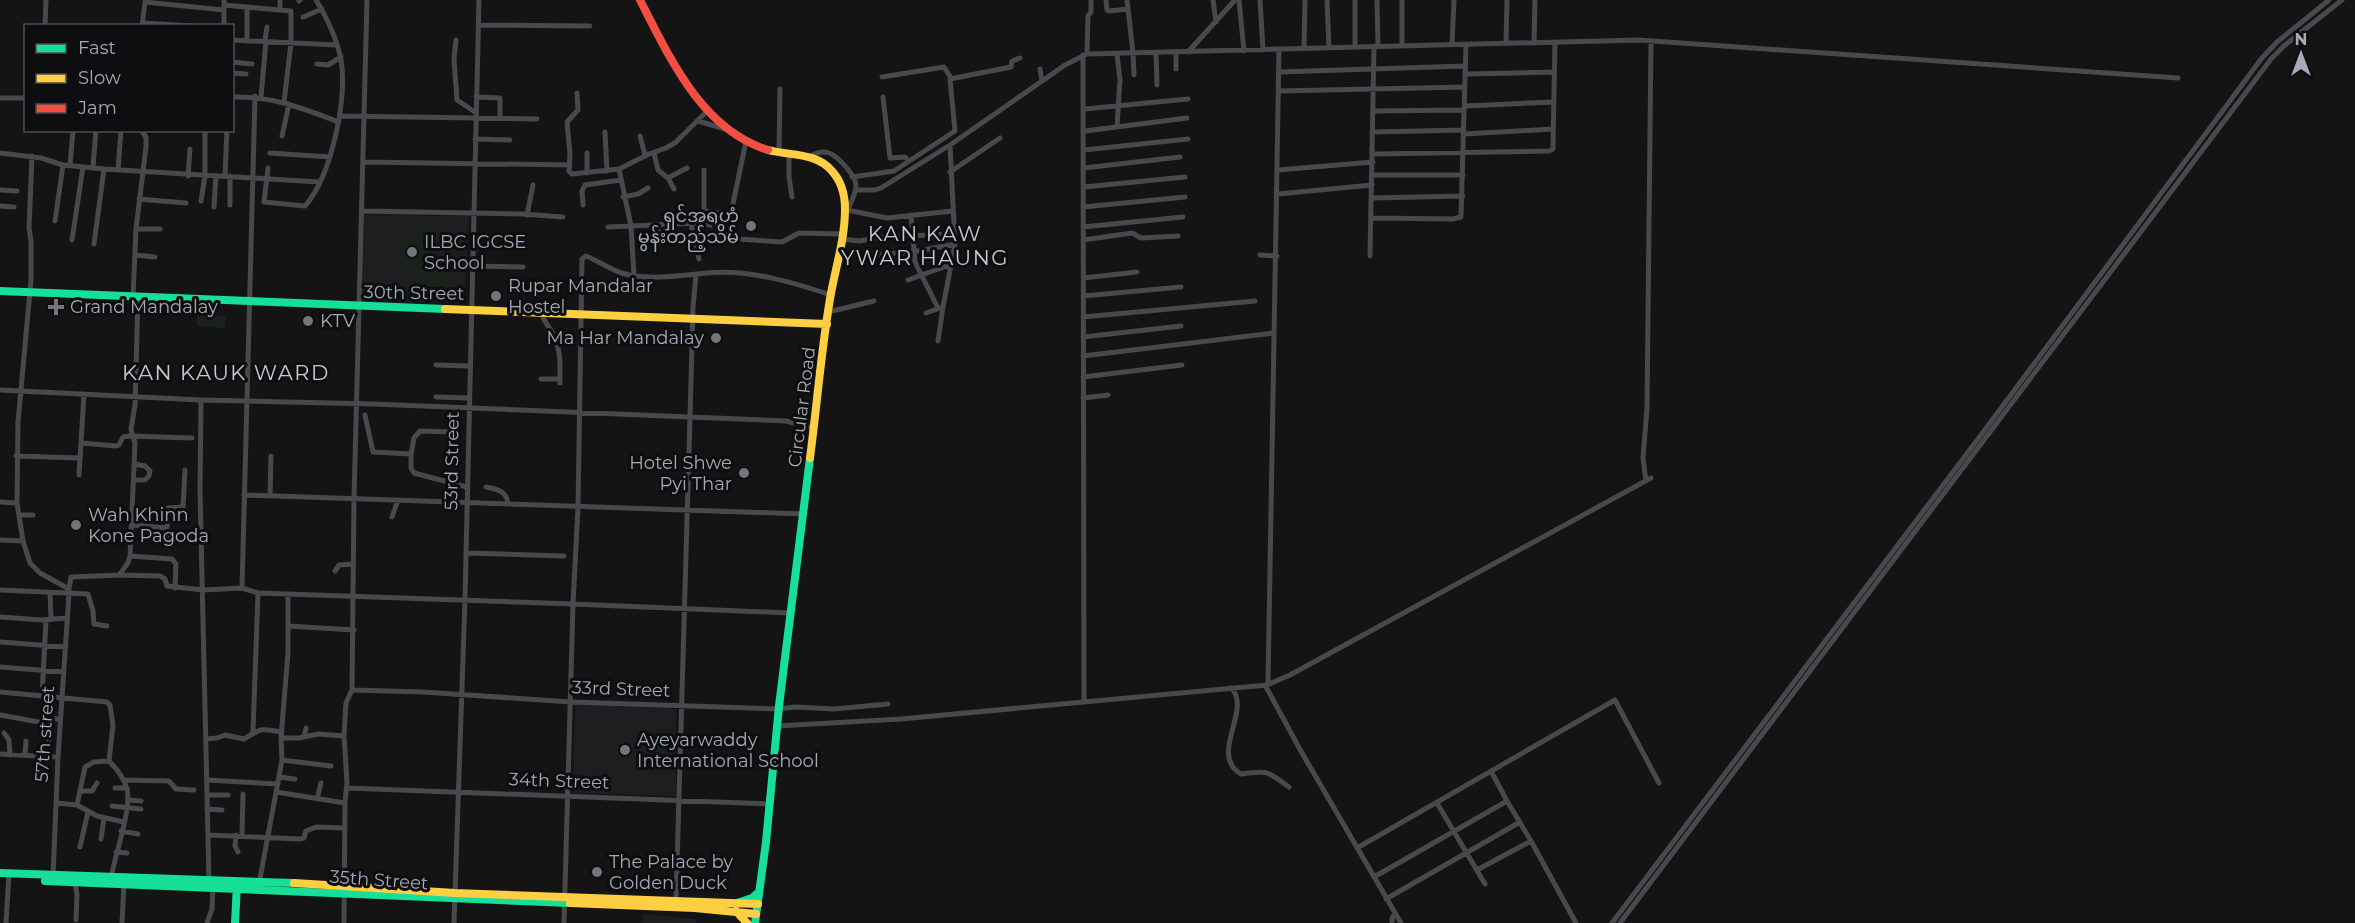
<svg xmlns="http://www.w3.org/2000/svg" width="2355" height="923" font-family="Montserrat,'Noto Sans Myanmar',sans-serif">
<rect width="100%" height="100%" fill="#141414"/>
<path fill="#1e1e20" d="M364 215 469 216 464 303 362 302Z
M575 704 676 709V796L573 793Z
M643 914 696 919V923H642Z"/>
<path fill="#1a211a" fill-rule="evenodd" d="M417 220C423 220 430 221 435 224 447 232 462 259 462 273 462 296 440 304 422 298L417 301C404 277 369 230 417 220ZM420 225C440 227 466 269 452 287 433 311 415 288 406 271 396 251 391 229 420 225Z
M427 228 455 278 426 294 399 243Z
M197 314 226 316 225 328 197 326Z"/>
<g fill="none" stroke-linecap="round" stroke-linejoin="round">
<path stroke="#48494d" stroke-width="5" d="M1106 0 1107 10 1109 11 1128 9
M1127 0 1133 53 1134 75
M1213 0 1216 22
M1239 0 1244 51
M1260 0 1263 50
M1327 0 1329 48
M1355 0V47
M1377 0 1378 46
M1402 0V45
M299 1 300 0
M224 5 291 11V43L284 102
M280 10V0
M303 17 322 9
M143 23 193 26
M478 25 590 26
M45 26 46 0
M142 26 145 2 224 10
M224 26V0
M232 40 337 45
M247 40V8
M456 40 454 59 457 100 475 112
M265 41 267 27
M1506 43 1507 0
M1534 43 1535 0
M1452 44 1454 0
M1304 48 1305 0
M1188 52 1235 0
M1156 53 1157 85
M1087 54 1088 16 1091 12V0
M1083 55 1084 701
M232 62 252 64
M317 64 328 65 341 57
M1040 69 1042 81
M1176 69V53
M1279 72 1465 66
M232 73 246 74
M1465 74 1554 72
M882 77 944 67 951 78
M1279 91 1465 87
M577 93 578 110 567 122 570 154 569 171 572 174 619 169 649 154 666 148 676 142 707 111
M232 97C274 96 301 108 339 122
M261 97 266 41
M476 97 500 98V118
M883 97 890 158 905 157 909 161
M0 98H26
M1465 106 1554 102
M1085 109 1188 99
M1373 111 1464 110
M340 116 537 119
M698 121 725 129
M1117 127 1120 80 1117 54
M1085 131 1187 118
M605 132 607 171
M1373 132 1464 130
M1464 134 1553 129
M282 136 289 104
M640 136 645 155
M475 139 510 140
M950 145 955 244
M1084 150 1188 139
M779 152 780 89
M0 153 41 158 63 165 104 169 319 182
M270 153 330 157
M654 153 658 170 668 178 687 168
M789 153V177L792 197
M1373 154 1549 151 1553 149V145L1555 42
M32 156 29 228 31 241V280L18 422 17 503 23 541 30 563 40 573 69 589V594
M811 156C816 153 823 151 829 153 839 157 856 176 856 186 856 194 850 205 846 213
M364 162 570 165
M70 166 73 130
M93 167 96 130
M268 168 264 202 305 206C331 177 348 98 341 60 337 39 327 18 316 0
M1084 168 1180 157
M619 169 631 226 634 275
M118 170 121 130
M1278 170 1373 162
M950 172 1000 138
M587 173V153
M1372 175H1463
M188 176 190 149
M225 176 227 130
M852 177 894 171 955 131 950 79 1011 67 1012 61 1020 58
M668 178 674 189
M1084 187 1185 177
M0 190 17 191
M856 190H875L881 188 950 145 1065 65 1087 54 1639 40 2178 78
M1278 194 1372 185
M623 197 638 194 648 188
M1372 198 1463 196
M139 199 186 203
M201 201 205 176V130
M230 205V176
M583 205 582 191 585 185 621 180
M0 206 14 207
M214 207 216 176
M1083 207 1185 197
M847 210 887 218 953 211
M362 211 522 214 563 217
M705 211 732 214
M527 215 533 185
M911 215 915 262 938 308
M1371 218 1453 219 1461 217 1466 44
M55 221 63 165
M704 223V170
M691 224 699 259
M657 225 660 243
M608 227 699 223 728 228 746 141
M1083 227 1183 217
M136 229H160
M723 238 782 242 799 233 842 234
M841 239 860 241 880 237 955 234
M72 240 83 167
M1083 240 1132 233 1141 238 1178 236
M94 244 104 169
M135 255 155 257
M869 255 913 252 955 244 943 307 926 313
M1260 255 1277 256
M1370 256 1374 46
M473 266 523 267
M1083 278 1137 272
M908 280 952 264
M133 296 136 229 146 147V137L141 130
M1083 296 1181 287
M541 312C544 323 551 328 555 338 561 352 560 368 560 383
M828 312 874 301
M1083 317 1255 301
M1083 337 1181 326
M938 341 943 307
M1083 356 1274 333
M436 365 470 366
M1083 377 1182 365
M541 379H560
M0 390 201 400 373 404 690 417 693 307 696 275
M436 397 469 398
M1083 398 1108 395
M201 400 200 490 209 881
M365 415 373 452 411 454V468L414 473 467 487
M81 443 116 446 119 445 123 437 129 436 192 438
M411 454 414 438 420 431 452 432
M16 456 80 458
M79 475 84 394
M134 480H145L149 476 150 471 145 466 134 464
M1646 481 1643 458 1647 409 1651 41
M486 487C497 489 507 491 508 504
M244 495 804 514
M270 496 271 456
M0 502 17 503
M19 515H33
M392 517 398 500
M133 525 167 528V535L176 540 202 541
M167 528 168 508 183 507 185 470
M0 540 23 541
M466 553 564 556
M130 556 135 443 131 429 135 405 138 296
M335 571 339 565 353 564
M119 575 160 576 165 579 167 586 203 590 242 588 258 593 573 604 564 923
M242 588 255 96
M69 589 71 577 119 575 128 563 130 556 172 559 176 564 175 588
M0 590 88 594 93 611 94 624 107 626
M50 593 51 618
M790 613 573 604 578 507 582 259 586 256C601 262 613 272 629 275 655 280 681 275 707 273 748 269 792 282 831 295
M0 617 42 620 67 618
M288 626 354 630
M0 642 66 647
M0 667 64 672
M1268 684 1279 49
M1265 685 1302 753 1401 923
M1231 688C1253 709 1208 755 1241 774 1268 770 1267 771 1289 787
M352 690 423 692 571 702 779 709 795 707 834 709 888 704
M0 692 107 702 110 705 113 725 109 761C117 769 124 778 127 789 132 808 115 855 111 878
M42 696 46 620
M0 715 50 724
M777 726 901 719 1267 685 1290 675 1651 478
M253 731 258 593
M4 733 9 740 10 755
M304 737 306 728
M281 738H299L318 734 344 736 346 703 352 690 354 499 367 0
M206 739 217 738 225 735 244 739C262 728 260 728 282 732
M0 754 58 757
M25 755 26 741
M48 756 50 719H60
M282 760 331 766
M109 761 94 762 85 767 77 805 97 816 124 822
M1491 771 1507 801
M279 777 295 779
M124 780 169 781 176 789 194 790
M207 780 278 784
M115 788H127
M347 788 769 804
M80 791H92L97 783
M276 792 345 803 347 782 344 736
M207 795H228
M317 799 321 783
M128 800 141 801
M56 803 77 805
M1437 803 1485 884
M112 806 141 809
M207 809 222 810
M121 831 138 834
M208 835 300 839 304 838 306 831 316 827 345 828
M236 835 235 846 238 852
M242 835 243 794
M101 839 104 818
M80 847 88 812
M1357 848 1615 700 1659 783
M116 852 127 853
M1477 870 1531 841
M53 876 58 757 69 594
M1374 877 1507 801 1531 841 1576 923
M75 882 77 895 76 920
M259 884 282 760 281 738 288 653V594
M1386 899 1520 822
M676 900 690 417 786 421 814 428
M6 923 9 873
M122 923 124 883
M207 923 212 909 213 887
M344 923 345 803
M454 923 465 599 479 0
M1392 923V918L1395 914
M1612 923 1981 435 2262 58 2277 42 2329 0
M1620 923 2271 59 2285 45 2342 0"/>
<path stroke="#16e098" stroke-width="8" d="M0 291 445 309
M0 873 294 883
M45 881 570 903
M737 903 752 898 759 892
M235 923 237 884
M755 923 766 842 779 706 810 458"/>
<path stroke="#ffcf43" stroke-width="8" d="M768 150C790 156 816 152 832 171 841 181 845 195 845 209 845 240 835 269 830 299 821 352 817 405 810 458
M445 309 827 324
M294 883 455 893 758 904
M570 903 695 908 756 914
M736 911 747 923"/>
<path stroke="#f24e42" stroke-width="8" d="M640 0C670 58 701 129 768 150"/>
</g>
<g fill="#72767d" stroke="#0e0e10" stroke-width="2">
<circle cx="751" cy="226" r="6"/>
<circle cx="412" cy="252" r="6"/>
<circle cx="496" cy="296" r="6"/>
<path d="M53 298h6v6h6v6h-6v6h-6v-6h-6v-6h6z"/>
<circle cx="308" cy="321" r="6"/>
<circle cx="716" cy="338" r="6"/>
<circle cx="744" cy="473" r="6"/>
<circle cx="76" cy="525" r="6"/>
<circle cx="625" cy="750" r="6"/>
<circle cx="597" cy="872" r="6"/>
</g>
<g text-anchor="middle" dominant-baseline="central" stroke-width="6" stroke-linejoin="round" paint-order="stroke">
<g font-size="18" fill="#a4abb6" stroke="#0e0e10" text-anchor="start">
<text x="739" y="216" text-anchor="end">ရှင်အရဟံ<tspan x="739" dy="21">မွန်းတည့်သိမ်</tspan></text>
<text x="424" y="242">ILBC IGCSE<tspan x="424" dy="21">School</tspan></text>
<text x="508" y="286">Rupar Mandalar<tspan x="508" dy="21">Hostel</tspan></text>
<text x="70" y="307">Grand Mandalay</text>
<text x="320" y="321">KTV</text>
<text x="704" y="338" text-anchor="end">Ma Har Mandalay</text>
<text x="732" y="463" text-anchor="end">Hotel Shwe<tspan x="732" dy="21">Pyi Thar</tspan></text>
<text x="88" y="515">Wah Khinn<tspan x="88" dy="21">Kone Pagoda</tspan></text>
<text x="637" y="740">Ayeyarwaddy<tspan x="637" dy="21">International School</tspan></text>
<text x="609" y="862">The Palace by<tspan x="609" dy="21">Golden Duck</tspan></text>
</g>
<g font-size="18" fill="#a4abb6" stroke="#0e0e10">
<text transform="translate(414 293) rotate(1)">30th Street</text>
<text transform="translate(802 407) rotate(-83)">Circular Road</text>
<text transform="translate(452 461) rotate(-89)">53rd Street</text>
<text transform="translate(621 689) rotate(2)">33rd Street</text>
<text transform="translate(45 734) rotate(-86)">57th street</text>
<text transform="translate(559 781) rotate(2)">34th Street</text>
<text transform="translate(379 880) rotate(4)">35th Street</text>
</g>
<g font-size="21" letter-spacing="1.5" fill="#c5cad2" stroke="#0e0e10">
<text x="925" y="233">KAN KAW<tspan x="925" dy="24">YWAR HAUNG</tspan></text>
<text x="226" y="372">KAN KAUK WARD</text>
</g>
</g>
<rect x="24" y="24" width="210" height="108" fill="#0e0e10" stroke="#4a4d52" stroke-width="1.5"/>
<rect x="36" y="44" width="30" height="9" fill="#16e098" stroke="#4a4d52" stroke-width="1.5"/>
<text x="78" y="54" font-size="18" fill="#a4abb6">Fast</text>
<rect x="36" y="74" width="30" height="9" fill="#ffcf43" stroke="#4a4d52" stroke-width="1.5"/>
<text x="78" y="84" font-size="18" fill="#a4abb6">Slow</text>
<rect x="36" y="104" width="30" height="9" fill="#f24e42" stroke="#4a4d52" stroke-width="1.5"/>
<text x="78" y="114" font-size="18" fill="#a4abb6">Jam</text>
<g transform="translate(2301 54)" stroke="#0e0e10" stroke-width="4.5" paint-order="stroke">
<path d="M0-4.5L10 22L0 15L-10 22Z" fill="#a4abb6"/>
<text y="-9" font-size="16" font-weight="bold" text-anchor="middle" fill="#a4abb6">N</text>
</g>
</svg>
